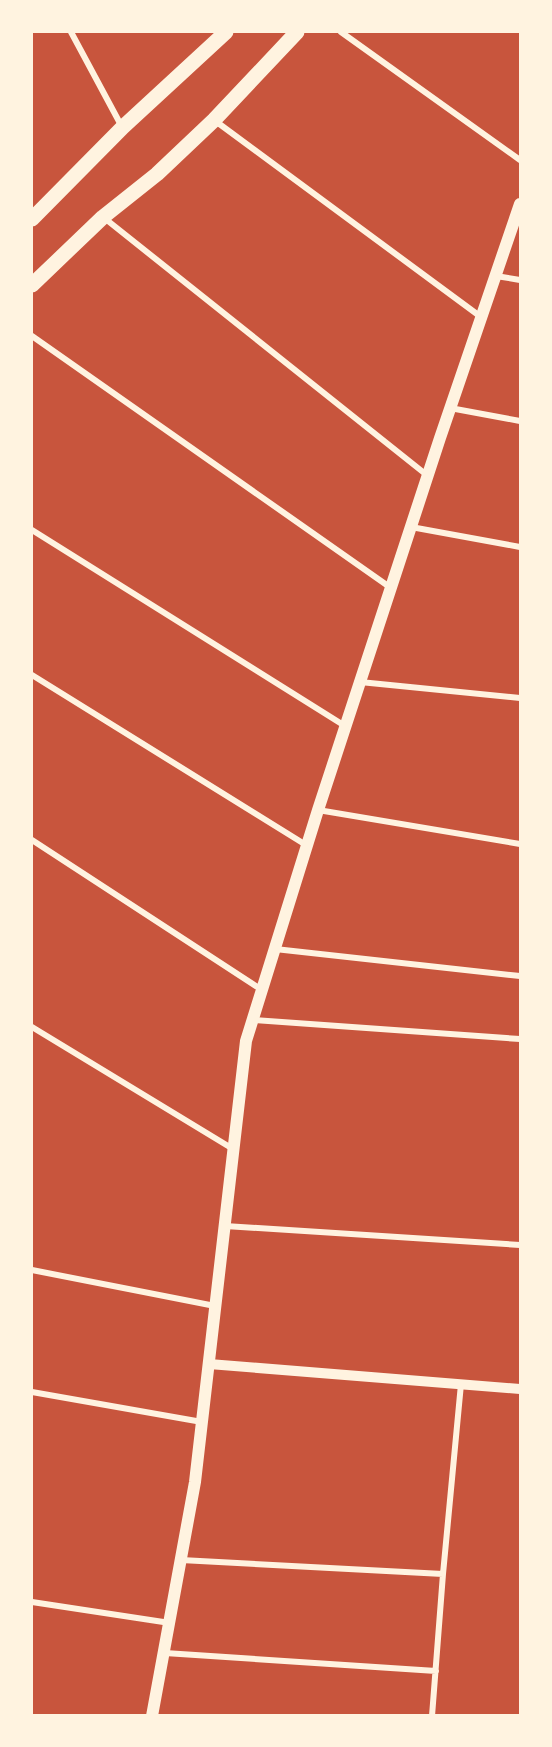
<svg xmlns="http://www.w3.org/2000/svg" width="552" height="1747" font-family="'PT Sans',sans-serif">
<rect width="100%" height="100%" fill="#c8553d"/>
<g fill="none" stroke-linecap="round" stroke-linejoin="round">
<path stroke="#fff3e0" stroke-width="6" d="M71 32 122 127
M341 32 520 160
M214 120 481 317
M103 217 428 476
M496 276 520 280
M32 336 391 588
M450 408 520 421
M411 527 520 547
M32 530 345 726
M32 675 306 845
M360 682 520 698
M318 810 520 844
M32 840 262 990
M275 949 520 976
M253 1020 520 1039
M32 1027 233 1149
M225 1226 520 1245
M32 1270 215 1306
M32 1392 202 1422
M181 1560 443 1574
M32 1602 170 1623
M165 1653 436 1671
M432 1716 443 1574 461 1384"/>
<path stroke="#fff3e0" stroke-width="10" d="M209 1364 520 1389"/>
<path stroke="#fff3e0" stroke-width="12" d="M152 1716 195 1482 246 1041 318 810 440 438 520 204"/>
<path stroke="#fff3e0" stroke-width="15" d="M32 219 123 127 226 32
M32 285 103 217 157 174 214 120 297 32"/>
</g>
<rect width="552" height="1747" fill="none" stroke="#fff3e0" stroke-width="66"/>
</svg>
